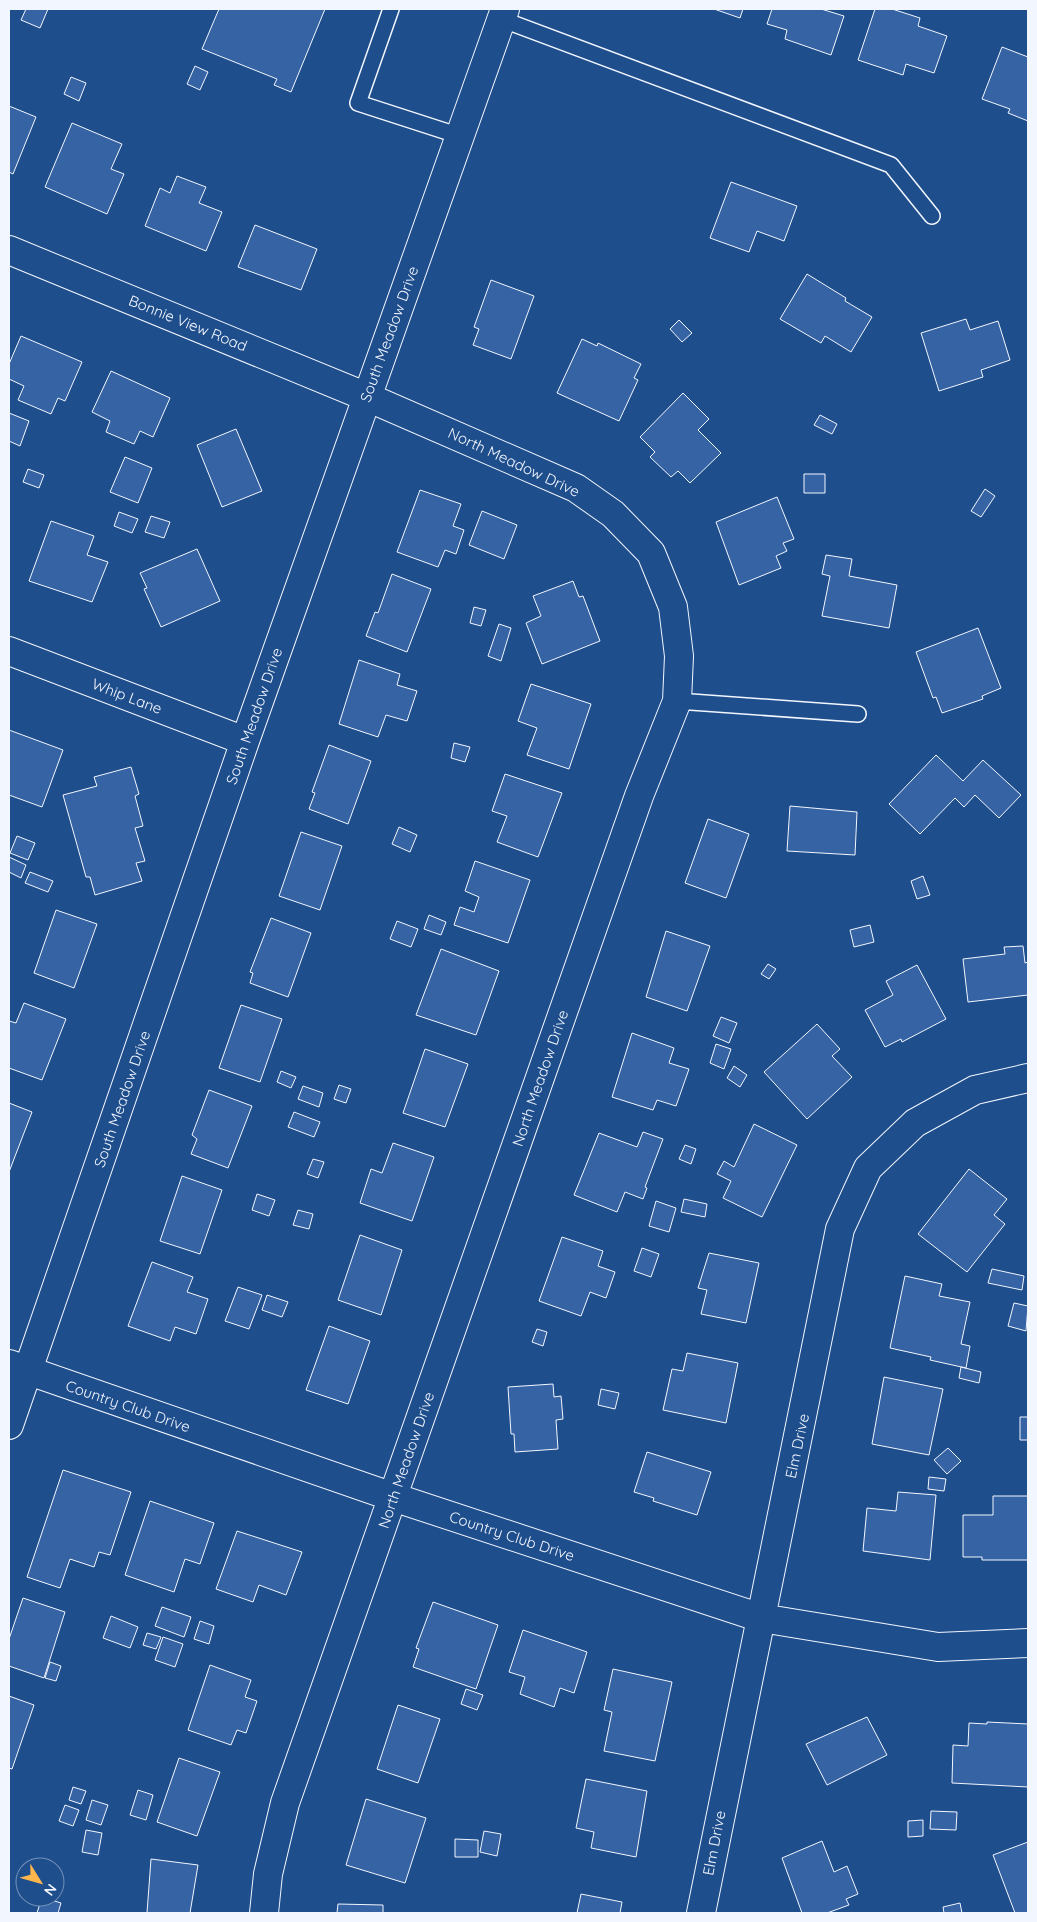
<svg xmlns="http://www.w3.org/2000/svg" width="1037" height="1922" font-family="Quicksand,sans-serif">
<rect width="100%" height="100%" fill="#1f4e8c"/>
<path fill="#3563a3" stroke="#f2f6ff" d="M26 9H48L40 28 21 20Z
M219 9H325L291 92 274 85 277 79 202 49Z
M714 9H743L740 18Z
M772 9H821L844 16 831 55 785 39 787 30 767 24Z
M875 9H892L920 18 918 26 947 36 934 73 906 64 903 75 858 60Z
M1002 47 1028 57V121L1008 113 1010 109 982 99Z
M195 66 208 72 200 90 187 84Z
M71 77 86 83 79 101 64 94Z
M9 106 36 117 13 174 9 172Z
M72 123 122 144 111 169 124 174 107 214 45 187Z
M177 176 206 187 199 203 222 212 206 251 145 226 160 188 170 193Z
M731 182 797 206 784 241 757 231 749 252 710 238Z
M255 225 317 249 301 290 238 267Z
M807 274 846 298 845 301 872 317 851 352 825 336 821 343 780 319Z
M491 280 534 296 511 359 473 345 479 329 474 327Z
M966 319 970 330 998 321 1010 360 981 370 983 377 939 391 921 333Z
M679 320 692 333 682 342 670 329Z
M21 336 82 362 65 401 58 398 51 414 18 400 24 386 9 379V364Z
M582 339 597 346 598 343 641 364 634 378 638 380 619 421 557 393Z
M111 371 170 398 153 437 140 431 134 444 106 432 110 421 92 412Z
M683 393 709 419 698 430 721 453 690 483 678 471 671 477 650 457 655 452 640 437Z
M9 413 29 421 20 446 9 441Z
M820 415 837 424 832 434 814 425Z
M236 429 262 491 222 507 197 445Z
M125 457 152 468 138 503 110 492Z
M28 469 44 475 39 488 23 482Z
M804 474H825V493H804Z
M985 489 995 496 981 517 971 511Z
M420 490 461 504 453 526 464 530 456 554 445 550 438 567 397 552Z
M777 497 794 539 783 543 787 551 776 556 781 568 739 585 716 522Z
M482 511 517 525 504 559 469 545Z
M119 512 138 519 132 533 114 526Z
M151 516 170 522 164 538 145 532Z
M51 521 94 536 87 555 108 562 92 602 29 581Z
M197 549 220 601 161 627 144 589 147 588 140 573Z
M826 555 852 559 849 576 897 585 889 628 822 616 830 576 822 574Z
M392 574 431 589 407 652 366 636 375 612 378 613Z
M573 581 579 597 583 596 600 641 542 664 526 623 541 616 533 596Z
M474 607 486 610 481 626 470 623Z
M499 624 511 628 501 661 488 656Z
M978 628 1001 688 982 696 983 699 942 713 936 697 933 698 916 652Z
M359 660 400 674 397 685 417 691 407 721 386 715 378 737 339 724Z
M531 684 591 704 569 769 527 755 537 728 518 721Z
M9 730 63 750 42 807 9 795Z
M454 743 470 747 465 762 451 758Z
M329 745 371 761 348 824 309 809 315 793 312 792Z
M936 755 963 781 983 760 1021 795 999 818 975 795 964 807 955 798 920 834 889 804Z
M131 767 139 794 135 796 143 826 135 828 145 861 136 863 142 881 95 895 90 877H86L63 795 97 786 94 777Z
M505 774 562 793 538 857 497 842 507 816 492 811Z
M790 806 857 812 855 855 787 851Z
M708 819 749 834 726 898 685 883Z
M399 827 417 835 410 852 392 844Z
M301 832 342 846 320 910 279 896Z
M17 836 35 843 28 860 10 853Z
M9 857 26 865 21 878 9 872Z
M475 861 530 880 508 943 454 925 460 907 474 912 479 897 465 891Z
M30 872 53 881 48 892 25 883Z
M923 876 930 895 917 899 911 881Z
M56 910 97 924 74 988 34 973Z
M429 915 446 922 441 935 424 929Z
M271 918 311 933 288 997 250 983 253 973 250 972Z
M397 921 418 929 411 947 390 939Z
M870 925 874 942 854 947 850 930Z
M666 931 710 946 687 1011 646 997Z
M1023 946 1025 963 1028 962V995L968 1002 963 959 1005 954 1004 947Z
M441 949 499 971 476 1035 416 1015Z
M768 964 776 969 769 979 761 974Z
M917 965 946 1019 902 1042 901 1039 885 1047 865 1010 893 995 886 981Z
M24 1003 66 1019 42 1080 9 1068V1021L16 1023Z
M241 1005 282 1019 260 1082 219 1068Z
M721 1017 737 1023 729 1043 713 1036Z
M817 1024 840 1049 832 1056 852 1077 807 1119 764 1072Z
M632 1033 674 1048 669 1063 689 1069 676 1106 657 1100 653 1110 612 1097Z
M716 1044 731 1049 724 1069 710 1063Z
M425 1049 468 1064 445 1127 403 1113Z
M734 1066 747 1075 740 1087 727 1078Z
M281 1071 296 1077 291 1088 277 1082Z
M339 1085 351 1089 346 1103 334 1099Z
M303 1086 323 1093 319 1107 298 1099Z
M209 1090 252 1106 228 1168 191 1154 197 1139 192 1135Z
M9 1103 32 1112 9 1172Z
M294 1112 320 1122 314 1137 288 1127Z
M754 1124 797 1145 762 1217 723 1198 731 1181 717 1174 724 1161 734 1167Z
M643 1132 663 1139 645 1187 647 1188 643 1199 625 1192 617 1212 574 1195 599 1133 637 1147Z
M393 1143 434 1157 412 1221 360 1203 371 1169 382 1173Z
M685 1145 696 1149 691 1164 679 1159Z
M313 1159 324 1162 318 1178 307 1174Z
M969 1169 1007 1199 994 1215 1005 1224 967 1272 918 1234Z
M182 1176 222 1190 200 1254 160 1241Z
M257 1194 275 1200 269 1216 252 1210Z
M684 1199 707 1204 705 1217 681 1212Z
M656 1201 676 1208 669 1232 649 1226Z
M298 1210 313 1214 309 1229 293 1225Z
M360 1235 402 1250 381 1315 338 1300Z
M562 1237 603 1251 598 1266 615 1272 606 1298 590 1292 581 1316 539 1301Z
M642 1248 659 1254 651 1277 634 1271Z
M709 1253 759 1263 746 1323 701 1314 707 1290 698 1288Z
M152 1262 193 1277 187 1292 208 1299 196 1334 175 1327 170 1341 128 1326Z
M992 1269 1024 1276 1022 1290 988 1283Z
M905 1276 942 1284 939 1296 970 1302 961 1344 970 1346 966 1368 930 1360 931 1357 890 1348Z
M238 1287 262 1295 249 1329 225 1321Z
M267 1295 288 1302 282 1317 262 1310Z
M1014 1303 1028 1306 1026 1331 1008 1326Z
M329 1326 370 1341 348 1404 306 1390Z
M537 1329 547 1332 543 1346 532 1342Z
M687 1353 738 1363 726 1423 663 1410 672 1369 683 1371Z
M961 1367 981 1372 979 1383 959 1378Z
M884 1377 943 1389 929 1455 872 1444Z
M553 1384 554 1397 561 1396 563 1419 556 1420 558 1449 515 1452 514 1434H511L508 1387Z
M601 1389 619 1393 615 1409 598 1405Z
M1020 1417H1028V1440H1020Z
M948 1448 961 1461 947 1474 934 1460Z
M647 1452 711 1472 697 1515 653 1501 654 1498 634 1492Z
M63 1470 131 1492 110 1555 99 1552 94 1567 70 1559 60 1588 27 1577Z
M929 1477 946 1479 944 1491 928 1489Z
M898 1492 936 1495 930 1560 863 1551 867 1508 896 1511Z
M993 1496H1028V1560H982V1557H963V1515H993Z
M150 1501 214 1523 200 1564 185 1559 174 1592 125 1575Z
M237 1531 302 1552 286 1595 259 1585 253 1602 216 1589Z
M23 1598 65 1612 44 1678 9 1666V1639Z
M433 1602 498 1625 476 1689 413 1667 419 1649 416 1648Z
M162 1607 191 1617 184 1637 155 1626Z
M111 1616 138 1627 130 1648 103 1638Z
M200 1621 214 1626 209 1644 194 1639Z
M523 1630 587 1652 574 1693 560 1688 554 1707 520 1694 525 1677 509 1672Z
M147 1633 161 1637 156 1649 143 1645Z
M163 1637 183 1644 175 1667 155 1660Z
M50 1662 61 1666 56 1681 45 1678Z
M210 1665 251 1680 245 1697 257 1701 246 1733 237 1730 231 1745 188 1730Z
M613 1669 672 1682 655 1761 604 1751 612 1712 604 1710Z
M466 1689 483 1695 477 1710 461 1704Z
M9 1696 34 1705 12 1769 9 1768Z
M398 1705 440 1719 418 1783 377 1769Z
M867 1717 887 1755 827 1785 806 1744Z
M987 1722 1028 1724V1787L952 1783 953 1745 968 1746 969 1723 987 1724Z
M179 1758 220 1772 197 1836 157 1822Z
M586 1779 647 1791 636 1857 591 1848 594 1832 576 1828Z
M73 1787 86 1791 81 1804 69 1800Z
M138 1790 153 1795 146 1820 130 1815Z
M366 1799 426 1818 405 1883 346 1865Z
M92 1800 108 1805 101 1825 86 1820Z
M65 1805 79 1810 73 1826 59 1821Z
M931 1811 957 1812 956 1830 930 1829Z
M923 1820V1836L908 1837V1821Z
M86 1830 102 1833 98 1855 82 1852Z
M484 1831 501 1834 497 1856 480 1852Z
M455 1839 478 1840V1857H455Z
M822 1841 834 1872 847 1866 858 1894 846 1899 849 1905 827 1913H802L782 1858Z
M1028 1842V1913H1015L993 1855Z
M151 1859 198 1865 190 1913H147Z
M581 1894 622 1902 620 1913H577Z
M42 1897 61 1903 58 1913H37Z
M960 1903 962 1913H944L943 1907Z
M338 1904 383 1905V1913H337Z"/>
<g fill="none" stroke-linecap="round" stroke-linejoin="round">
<defs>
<path id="lane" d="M391 9 358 103 460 136
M501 19 891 165 932 216
M677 701 858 714"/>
<path id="street" d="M9 250 367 397 576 488 613 514 651 553 673 607 679 656 677 701 639 796 285 1803 268 1874 264 1913
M9 651 245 741
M9 1364 393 1497 761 1618 938 1647 1028 1643
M9 1425 245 741 505 9
M701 1913 840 1229 868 1168 915 1123 975 1090 1028 1078"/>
</defs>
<use href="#lane" stroke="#f2f6ff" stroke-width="18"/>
<use href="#street" stroke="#f2f6ff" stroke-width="30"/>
<use href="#lane" stroke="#1f4e8c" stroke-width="15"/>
<use href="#street" stroke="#1f4e8c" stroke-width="28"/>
</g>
<g text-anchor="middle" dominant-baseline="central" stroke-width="4" stroke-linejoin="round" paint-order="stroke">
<g font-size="15" fill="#f2f6ff" stroke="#1f4e8c">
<text transform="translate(188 323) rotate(22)">Bonnie View Road</text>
<text transform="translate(389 334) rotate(-70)">South Meadow Drive</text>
<text transform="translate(514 462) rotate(25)">North Meadow Drive</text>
<text transform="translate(127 696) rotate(21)">Whip Lane</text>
<text transform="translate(254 716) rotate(-71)">South Meadow Drive</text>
<text transform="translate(540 1078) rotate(-71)">North Meadow Drive</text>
<text transform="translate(122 1099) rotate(-71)">South Meadow Drive</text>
<text transform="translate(128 1406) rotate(19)">Country Club Drive</text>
<text transform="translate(797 1446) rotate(-78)">Elm Drive</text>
<text transform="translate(406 1460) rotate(-71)">North Meadow Drive</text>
<text transform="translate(512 1536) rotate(18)">Country Club Drive</text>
<text transform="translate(714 1843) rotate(-79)">Elm Drive</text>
</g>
</g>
<rect width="1037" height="1922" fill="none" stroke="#f2f6ff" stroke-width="20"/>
<g transform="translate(40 1882) rotate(127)"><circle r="24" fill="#1f4e8c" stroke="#7391ba"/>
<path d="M0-4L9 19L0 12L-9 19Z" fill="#ffb74d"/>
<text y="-8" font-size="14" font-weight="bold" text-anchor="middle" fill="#f2f6ff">N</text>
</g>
</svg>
